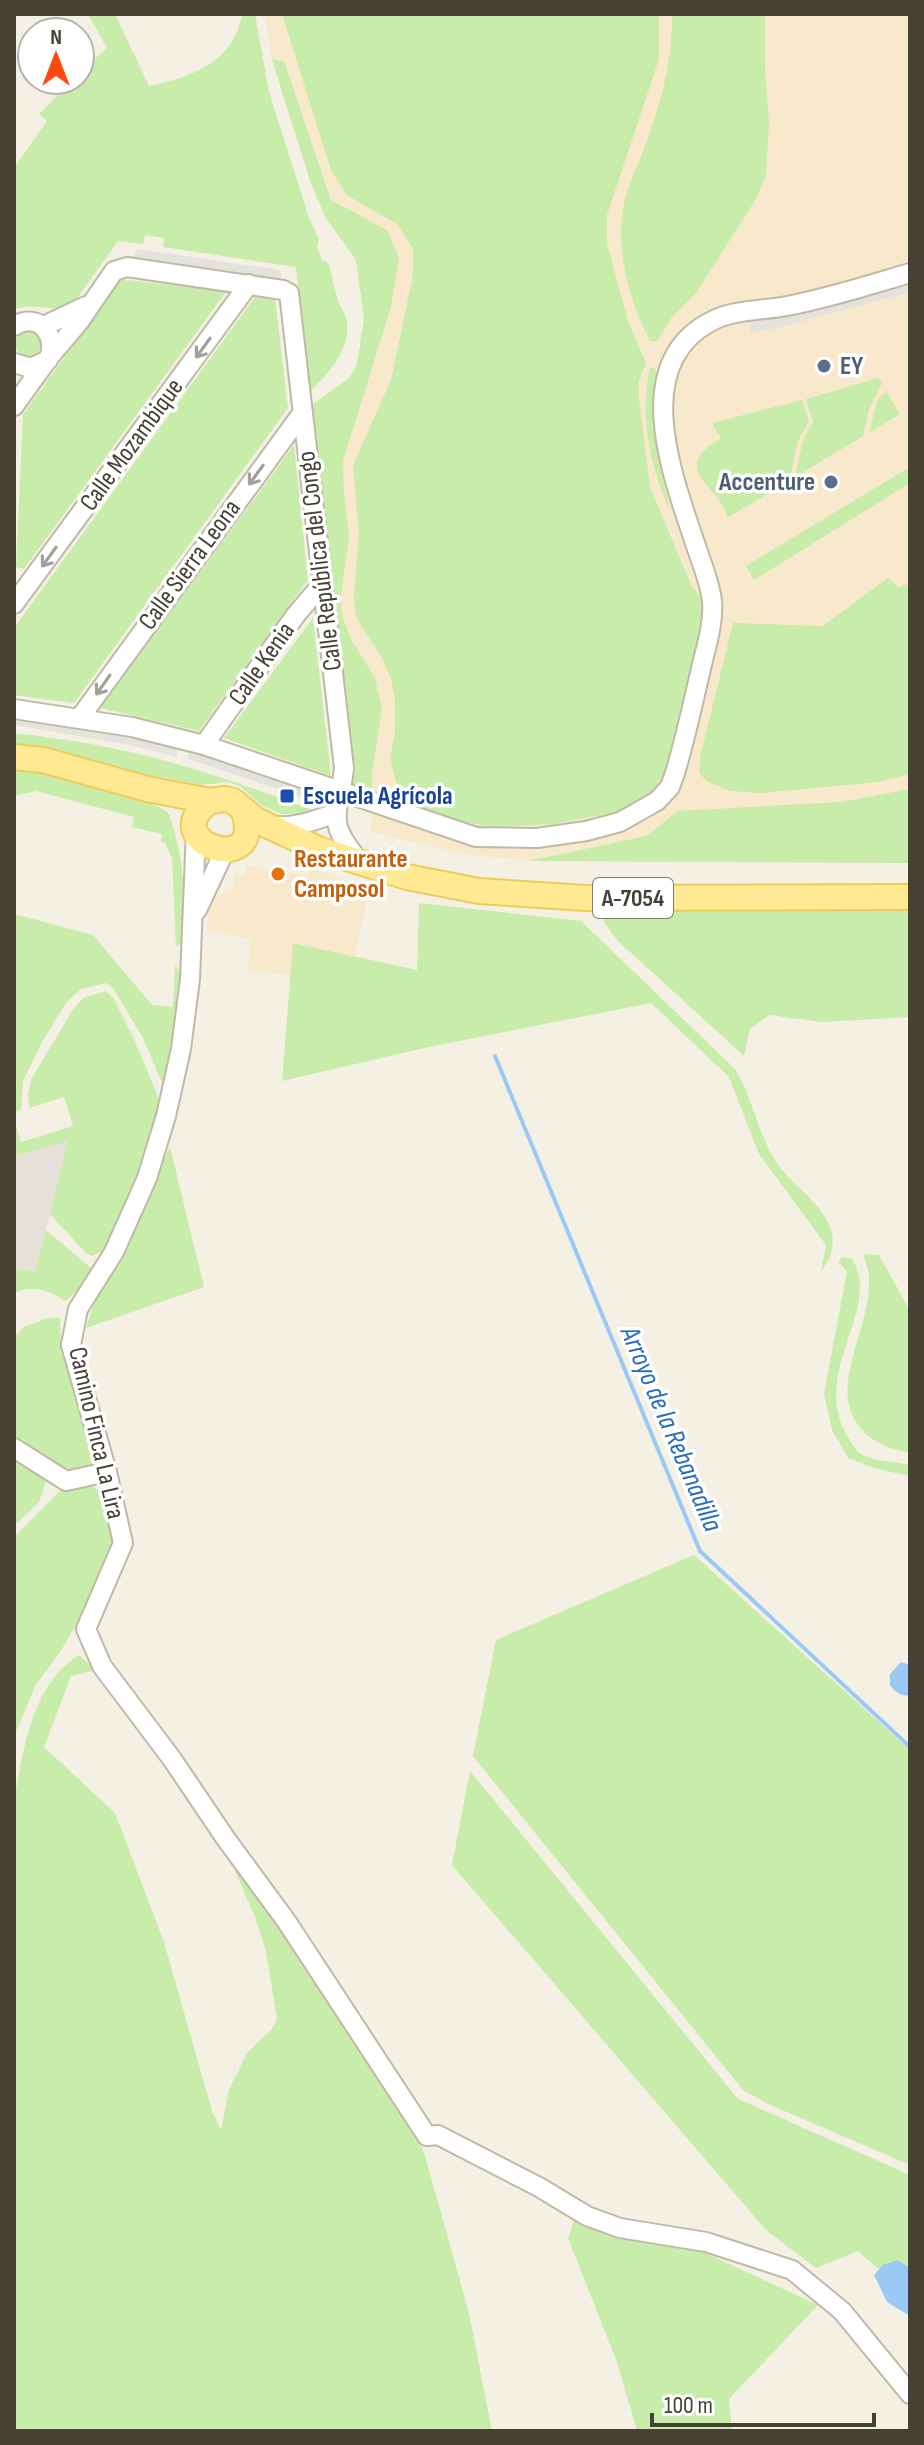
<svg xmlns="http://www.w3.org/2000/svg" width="924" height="2445" font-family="'Sofia Sans Condensed',sans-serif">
<rect width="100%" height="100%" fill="#f4f0e4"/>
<path fill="#f8e9cd" d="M265 14H910V863L528 861 465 854 371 832 372 773 382 709 342 616 343 461 391 307 348 208 331 200 284 61 272 60Z
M247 866 308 875 311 868 369 889 355 956 293 943 292 975 248 971 250 940 207 930 210 898 232 890 234 875 244 876Z"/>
<path fill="#e5e1d9" d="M69 1140 35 1272 14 1268V1156Z"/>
<path fill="#c8eca9" d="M88 14H115L149 86C192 77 234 62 242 14H255L269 92 309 218 319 239 317 247 322 260 329 263C332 275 334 288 338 300 340 308 346 314 347 322 351 350 327 374 310 392L296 267 163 247 164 238 145 235 143 244 118 241 70 308C51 311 33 303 14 309V164L16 165 47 121 39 114 72 80H80V72L107 48Z
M282 14H659V59L607 215V244L628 321 646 363 639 381V399L650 487 692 587 703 599 702 620 672 755 666 771 653 790 636 803 616 812 553 824 491 827 446 818 406 804 399 794 390 757 395 734V698L391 679 382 658 356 617 354 596 359 532 353 465 391 380 413 275V249L398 225 347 195 331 170Z
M672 14H765V68L769 123 766 175 756 199 696 293 672 317 657 341H650C629 301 615 249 624 204 628 185 638 165 645 146 661 104 673 59 672 14Z
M272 60 284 61 331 200 387 230 399 257 391 307 343 461 344 496 349 535 341 596 342 616 352 641 375 678 382 709 372 773V794L353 788 312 405 349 378 357 364 364 318 356 260 326 218 311 184Z
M121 279 226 292 24 569 16 567 23 414Z
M255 297 275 299 288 408 74 703 14 695V628Z
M15 344a13 13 0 1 1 26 0a13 13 0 1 1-26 0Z
M650 367 656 369C650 425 658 458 671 512 650 470 639 414 650 367Z
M878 378 882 383 869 410 863 436 795 477 803 440 813 422 806 399Z
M886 391 900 414 869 433 877 401Z
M802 400 809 421 798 441 789 481 727 518C723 486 665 471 721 438L712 423Z
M294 445 308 580 199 731 100 708Z
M910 467V483L754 580 746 566Z
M888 578 899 588 904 584 910 586V774L878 782 761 793 730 791 708 782 699 773 701 753 733 623 823 626Z
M313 618 331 776 224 738Z
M14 733C46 737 79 741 111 748 181 762 248 786 315 811L305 814H282L261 805 241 787 229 782 200 785 163 777 157 778 49 750 14 744Z
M14 767C64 774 125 787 168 812 185 860 185 893 183 942L176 946 172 858 165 843 161 841 162 834 132 827 134 817 36 791 14 796Z
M910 789V863L528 861 646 836 678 811 841 802Z
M419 903 581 921 736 1070C753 1100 758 1134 776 1162 791 1185 823 1203 831 1230 836 1244 830 1261 821 1271L826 1245 759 1154 729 1077 651 1003 429 1047 282 1081 293 943 417 970Z
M910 907V1017L822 1022 769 1015 750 1029 744 1056 617 940 604 922 602 909Z
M14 914 93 935 152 1005 173 1007 175 965 182 976 179 1020 164 1088 143 1038 113 988 106 983 81 989 66 1003 42 1042 23 1081 21 1110 14 1112Z
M106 991 114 999 134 1039 160 1102 124 1219 103 1251 92 1256 86 1253 50 1214 68 1141 14 1156V1118L21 1142 73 1126 64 1097 29 1108 28 1095 31 1080 72 1011 83 998Z
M170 1147 204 1287 86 1328 96 1296Z
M46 1230 92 1269 86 1282 66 1301C47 1290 34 1284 14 1293V1268L35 1272Z
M863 1254 879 1255 910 1311V1452C872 1449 843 1422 848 1382 852 1347 870 1314 869 1278 869 1270 865 1262 863 1254Z
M842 1257 851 1258C885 1305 809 1372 847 1435 850 1439 853 1447 857 1451 869 1462 895 1461 910 1465V1476L877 1469 848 1458 832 1430 824 1394 847 1271 838 1262Z
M48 1318H60L61 1346 74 1397 97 1457C76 1493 38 1456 14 1441V1337L24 1327Z
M14 1455 47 1479 39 1502 14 1526Z
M74 1483 91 1485 107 1498 114 1524 113 1551 85 1609 62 1649 35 1686 14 1737V1537L64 1487Z
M694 1555 910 1750V2165L766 2103 743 2090 473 1756 496 1640Z
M79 1655 95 1670 71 1676 44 1747 115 1813 164 1942 212 2111 221 2130 229 2090 247 2053 271 2030 277 2019 266 1951 255 1917 225 1848 413 2126 425 2156 469 2313 492 2431H14V1799C24 1748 32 1684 79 1655Z
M470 1771 738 2099 910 2175V2268L898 2260 878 2269 858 2251 816 2268 767 2231 452 1865Z
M574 2220 587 2226 703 2252 818 2305 729 2399 732 2431H637L617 2362 568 2238Z"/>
<path fill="#e4e2dd" d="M138 249 280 270 282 282 130 260Z
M910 281V292L777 328 751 332 747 321 773 319Z
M14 714 86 725 177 745V757L131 745 14 725Z
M189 748 316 791 313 801 188 759Z"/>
<path fill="#9bc9f6" d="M901 1662 910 1665V1695C901 1697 896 1692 890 1686V1674Z
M898 2260 910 2268V2316L887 2302 874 2275 883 2265Z"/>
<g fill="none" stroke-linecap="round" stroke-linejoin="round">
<path stroke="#9bc9f6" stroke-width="4" d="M495 1056 700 1551 910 1747"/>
<defs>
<path id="minor" d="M14 326C39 311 59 336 48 360L31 368 14 363
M44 326 86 306
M51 355 79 322 114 271 127 267 283 290 289 293 344 768C339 816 324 819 360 862
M14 406 45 363
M14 604 249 284
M14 709 132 727 204 745 476 837 537 838 586 831 620 822 657 801 670 787 675 773C685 740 692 707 700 673 705 650 714 625 712 601 710 582 701 562 695 543 673 477 629 365 710 322 733 309 762 311 787 306 829 298 869 285 910 273
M79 719 303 412
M204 745 295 616 322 584
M272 826C295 828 314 821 335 813
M196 830 190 979 181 1049 166 1116 147 1178 114 1252 78 1309 71 1345 107 1472 123 1543 86 1629 102 1666 172 1759 226 1839 287 1922 427 2136 438 2135 539 2187 587 2216 620 2228 706 2242 792 2270 842 2311 910 2394
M197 910 225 850
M14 1448 66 1481 107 1472"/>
<path id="major" d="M14 757 43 760 147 789 210 801 225 799 233 801 256 820 318 849 407 877 479 891 585 898 910 897
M210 801C153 842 266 880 244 812"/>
</defs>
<use href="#minor" stroke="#c0b9a6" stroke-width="22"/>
<use href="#major" stroke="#edcd59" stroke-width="28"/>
<use href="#minor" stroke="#fff" stroke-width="18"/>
<use href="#major" stroke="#ffe992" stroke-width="24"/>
</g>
<defs><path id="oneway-shaft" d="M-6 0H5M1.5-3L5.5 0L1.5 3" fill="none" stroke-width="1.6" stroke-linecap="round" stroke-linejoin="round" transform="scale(2)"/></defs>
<g stroke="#a2a09a">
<use href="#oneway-shaft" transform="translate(203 348) rotate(126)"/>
<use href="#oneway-shaft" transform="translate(256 475) rotate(126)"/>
<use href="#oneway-shaft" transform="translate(49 557) rotate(126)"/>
<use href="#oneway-shaft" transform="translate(103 685) rotate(125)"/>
</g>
<g fill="#5c6f8a" stroke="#fff" stroke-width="3">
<circle cx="824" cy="366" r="8"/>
<circle cx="831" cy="482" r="8"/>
</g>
<rect fill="#1a4fb4" stroke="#fff" stroke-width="3" x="279" y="788" width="16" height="16" rx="4"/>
<circle fill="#e8710a" stroke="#fff" stroke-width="3" cx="278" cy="874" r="8"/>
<g text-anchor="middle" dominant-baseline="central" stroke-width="7" stroke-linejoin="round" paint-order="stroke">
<rect fill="#fff" stroke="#7e7a71" stroke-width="2" x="593" y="878" width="80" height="40" rx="6"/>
<g font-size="24" font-weight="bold" fill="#464134">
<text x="633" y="898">A-7054</text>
</g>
<g font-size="26" font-weight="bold" fill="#4e5e75" stroke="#fff" text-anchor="start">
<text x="840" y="366">EY</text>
<text x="815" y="482" text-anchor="end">Accenture</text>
</g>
<g font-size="26" fill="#464134" stroke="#fff">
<text transform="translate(132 445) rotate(-54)">Calle Mozambique</text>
<text transform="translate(320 561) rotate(-97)">Calle República del Congo</text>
<text transform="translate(190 565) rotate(-54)">Calle Sierra Leona</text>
<text transform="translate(262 664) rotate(-55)">Calle Kenia</text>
<text transform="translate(96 1433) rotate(77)">Camino Finca La Lira</text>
</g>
<g font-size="26" font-weight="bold" fill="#164399" stroke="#fff" text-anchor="start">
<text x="303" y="796">Escuela Agrícola</text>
</g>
<g font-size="26" font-weight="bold" fill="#c56008" stroke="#fff" text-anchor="start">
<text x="294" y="859">Restaurante<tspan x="294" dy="30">Camposol</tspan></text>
</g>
<g font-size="28" font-style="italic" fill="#246ebb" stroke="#fff">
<text transform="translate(671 1429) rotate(67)">Arroyo de la Rebanadilla</text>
</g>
</g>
<rect width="924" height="2445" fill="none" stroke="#464134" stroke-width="32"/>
<g transform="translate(56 56)"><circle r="38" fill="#ffffff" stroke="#b5b3ae" stroke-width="2"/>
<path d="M0-6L14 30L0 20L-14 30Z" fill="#ff4810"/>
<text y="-12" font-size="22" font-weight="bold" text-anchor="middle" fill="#464134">N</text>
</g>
<path d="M652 2413v12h222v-12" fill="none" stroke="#464134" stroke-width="4"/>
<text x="664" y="2413" font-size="24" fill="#464134" stroke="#ffffff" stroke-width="6" paint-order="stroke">100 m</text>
</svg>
